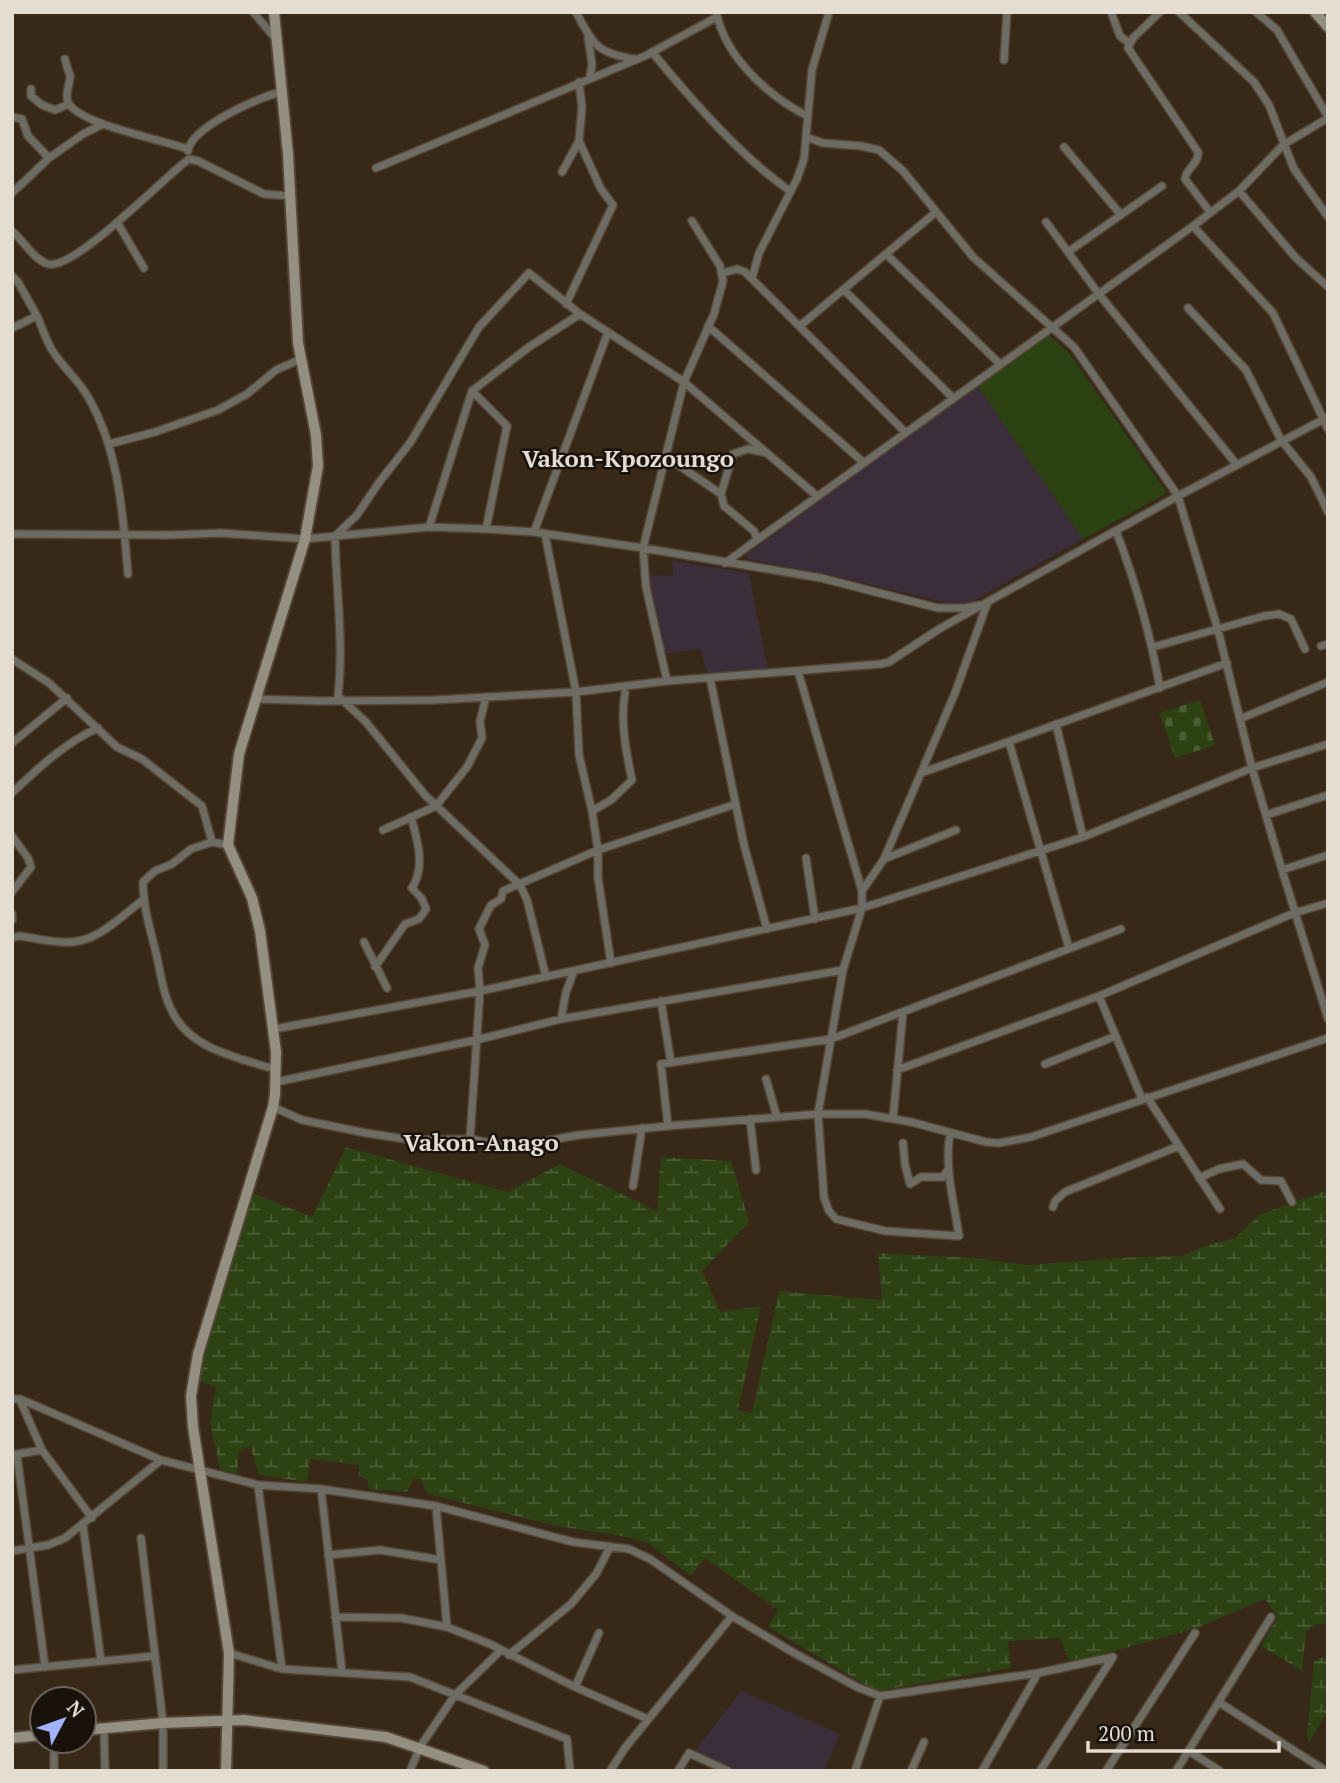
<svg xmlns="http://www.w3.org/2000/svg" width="1340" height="1783" font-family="'PT Serif',serif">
<defs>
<pattern id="wetland-marsh" width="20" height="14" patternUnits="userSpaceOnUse" patternTransform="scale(1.75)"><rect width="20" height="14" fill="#2c4213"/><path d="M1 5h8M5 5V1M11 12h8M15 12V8" fill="none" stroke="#4a5d34"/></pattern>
<pattern id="cemetery-stones" width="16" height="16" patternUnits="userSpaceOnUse" patternTransform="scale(1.75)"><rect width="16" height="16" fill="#2c4213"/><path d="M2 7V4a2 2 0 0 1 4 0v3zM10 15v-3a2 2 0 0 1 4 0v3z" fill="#4a5d34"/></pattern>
</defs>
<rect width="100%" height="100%" fill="#372818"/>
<path fill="#3c2d3a" d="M977 385 1083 539 968 604 957 605 826 574 748 559 746 555Z
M672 561 749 573 768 669 708 674 700 649 665 654 648 575 673 576Z
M741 1691 840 1734 824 1771H736L694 1752Z"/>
<path fill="url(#wetland-marsh)" d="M346 1147 507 1192 560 1164 657 1211 661 1157 731 1161 749 1222 702 1271 721 1313 726 1311 761 1306 738 1410 752 1413 779 1291 882 1300 878 1253 975 1258 1027 1265 1135 1257 1182 1256 1205 1246 1235 1238 1259 1215 1328 1190V1626C1320 1621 1312 1625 1306 1632L1302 1671 1261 1646 1278 1617 1265 1599 1194 1629 1096 1656 1069 1661 1060 1638 1008 1641 1011 1668 876 1691 768 1627 778 1610 705 1558 691 1576 648 1543 632 1538 552 1525 428 1494 421 1480 413 1479 407 1492 368 1489V1480L359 1476V1465L310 1459 307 1482 259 1475 250 1446 239 1451 237 1474 220 1470 210 1423 216 1387 199 1381 208 1344 207 1335 226 1269 253 1193 312 1217Z
M1328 1651V1710L1309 1743 1307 1736 1314 1661 1324 1657Z"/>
<path fill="url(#cemetery-stones)" d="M1200 700 1215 745 1175 758 1159 713Z"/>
<path fill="#2c4213" d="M1049 335 1069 353 1167 493 1083 539 977 385Z"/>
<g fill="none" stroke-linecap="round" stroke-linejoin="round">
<defs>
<path id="street" d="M253 12 275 38
M576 12C594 45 596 53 635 59
M716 12C726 58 767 95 807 116
M1111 12 1120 36 1129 43
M1160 12 1133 38 1128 48 1198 152C1199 164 1186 168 1185 179L1210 212
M1179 12 1254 82 1269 105 1294 169 1328 217
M1256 12 1277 30 1328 117
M588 37 592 64 590 78
M652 52C690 98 741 157 790 191
M65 59C66 65 68 70 70 75 71 83 64 92 68 102 77 124 164 140 188 149
M1004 60 1007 12
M31 89V96L42 105 55 110 69 104
M12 117 22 119 28 136 49 158 83 134 103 124
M806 137 823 143 861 146 879 150 903 171 973 257 1074 347 1178 496 1218 630 1252 768 1282 870 1328 1019
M1064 147 1121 215
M188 151C191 127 259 97 281 92
M376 168 645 56 717 17
M562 172 579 141
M1239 191 1296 258 1328 287
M12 193 49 158
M117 222 144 268
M1046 222 1098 293 1237 465
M1193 226 1273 313 1328 429
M12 231C23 240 34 260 48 264 74 271 163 178 189 159L198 161 264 194 290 196
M1068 252 1162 186
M886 254 999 363
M723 273 737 269 745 272 905 432
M12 276 18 282 37 316
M752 278 759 253 797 179 804 159 812 70 829 12
M844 290 952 397
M566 304 613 205 601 189 579 141 582 107 579 82
M1188 308 1246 370 1281 440 1311 477 1328 512
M801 325 936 212
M708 326 863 462
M12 328 37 316C42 327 46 340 52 350 62 367 79 380 88 397 119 450 123 515 128 574
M472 391 507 426 486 529
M109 444 155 432 218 410 247 394 276 370 301 359
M665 456 721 494 724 506 754 531 757 539
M721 494 733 454 748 449 763 452
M429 527 472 391 529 347 580 314
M1116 531C1136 583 1150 633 1160 688
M534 532 608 332
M12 534 169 535 221 533 305 539 429 527 486 529 534 532 643 548 821 578 938 608H964L987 604 955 693 921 773 884 859 862 891V908L843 970 818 1114 824 1198 829 1211 836 1219 885 1231 959 1236C954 1202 944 1168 950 1133
M545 534 576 692 579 755 592 811
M725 563 1193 226 1239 191 1283 145 1328 118
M1321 646 1328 644
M1153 647 1264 616 1279 614 1291 619 1305 649
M12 659 49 683 117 747 142 759 202 806 212 842 228 845
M798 671 862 891
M710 678 744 845 767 929
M667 681 646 587 643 548 684 382 714 314 723 281 720 266 692 221
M255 699 321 701 434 700 576 692 667 681 881 664 889 662 939 629 1178 496 1328 417
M1242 718 1328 682
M1056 724 1083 837
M1009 742 1069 948
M12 743 67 698
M921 773 1227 663
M12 793C37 769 66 742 98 728
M1266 815 1328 795
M383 830 436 806 467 767 482 738 480 721 486 697
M12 836 28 858 31 867 12 892
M212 842 191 849 172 864 155 871 143 882C143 908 151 932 157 957 161 976 164 998 174 1015 194 1051 241 1058 277 1070
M806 858 815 919
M884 859 956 830
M1282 870 1328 855
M12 914V920
M12 938 19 936C37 938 60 945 79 941 103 936 124 914 143 900
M364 942 387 988
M611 963 598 878V850L736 804
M375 967 405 924 419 919 426 909 422 899 412 888C426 866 417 839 411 817
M546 977 527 900 520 885 425 795 366 722 338 696C344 643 336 589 335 536L357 515 380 481 410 443 479 327 529 273 580 314 684 382 817 496
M1099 996 1142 1099
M661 1001 671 1063
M561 1019 566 992 574 971
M274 1029 480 991 862 908 1083 837 1252 768 1328 744
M1045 1064 1116 1036
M897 1070 1099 996 1294 913 1328 903
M766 1079 777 1117
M276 1082 476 1040 561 1019 843 970
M1147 1097 1220 1209
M273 1107 302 1120 366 1133 412 1140 470 1139 500 1145 534 1143 579 1135 668 1126 818 1114H865L911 1122 986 1142 999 1143 1031 1137 1328 1038
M750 1119 756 1170
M893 1119 903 1012
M668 1126 661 1064 831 1039 1121 929
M470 1139 480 991 478 968 485 945 479 929 491 905 501 899 503 891 598 850 592 811 611 800 632 780C626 751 620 722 625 693
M903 1143 905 1165 910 1184 921 1177H943L947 1171
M1199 1178 1219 1169 1243 1164 1261 1180 1281 1181 1292 1202
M633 1186 642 1128
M1053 1207 1055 1201 1065 1192 1179 1146
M12 1399H20L161 1460 258 1485 321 1489 436 1506 573 1542 629 1549 650 1559 732 1616 794 1653 857 1687 880 1696 1038 1673 1113 1657
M20 1400 42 1450 92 1518
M12 1455 42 1450
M17 1455 45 1667
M258 1485 282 1669
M321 1489 342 1671
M436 1506 447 1627
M83 1525 101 1661
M141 1538 163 1723V1771
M12 1551 48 1545 65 1538 161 1460
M328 1555 380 1550 441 1560
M335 1617 401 1618 447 1627 490 1644 575 1687 648 1719
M229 1653 282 1669 410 1677 567 1739 570 1771
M509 1655 571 1604 596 1574 610 1547
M12 1670 155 1656
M575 1687 599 1633
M1220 1703 1326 1771
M104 1728 105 1771
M1189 1751 1220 1771
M54 1771V1741
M410 1771 420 1747 455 1695 500 1651
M610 1771 625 1748 732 1616
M678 1771 689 1753 728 1771
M855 1771 880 1696
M911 1771 924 1742
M982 1771 1038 1673
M1040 1771 1113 1657
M1106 1771 1195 1633
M1176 1771 1271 1617"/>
<path id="secondary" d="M1315 12 1328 27
M84 1730 163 1723 244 1720 386 1737 484 1771
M12 1738 42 1735
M226 1771 229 1653 193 1427 191 1396 198 1354 273 1107 275 1095 276 1052 260 931 252 898 228 845 239 754 305 539 318 466 316 435 298 343 288 154 274 12"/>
</defs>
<use href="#street" stroke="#534536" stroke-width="10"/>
<use href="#secondary" stroke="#534536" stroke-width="14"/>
<use href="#street" stroke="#6e6b62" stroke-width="7"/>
<use href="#secondary" stroke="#948f80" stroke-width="10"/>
</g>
<g text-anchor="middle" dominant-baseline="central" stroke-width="5" stroke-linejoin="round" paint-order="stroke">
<g font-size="24" font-weight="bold" fill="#e5dcd2" stroke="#19120b">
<text x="628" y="458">Vakon-Kpozoungo</text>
<text x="481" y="1142">Vakon-Anago</text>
</g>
</g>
<rect width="1340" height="1783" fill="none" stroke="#e5dcd2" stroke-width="28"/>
<g transform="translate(63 1720) rotate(49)"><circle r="33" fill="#19120b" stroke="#6b635b" stroke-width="2"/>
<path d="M0-5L12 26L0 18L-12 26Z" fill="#a2b2fd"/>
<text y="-10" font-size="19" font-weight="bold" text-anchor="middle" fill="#e5dcd2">N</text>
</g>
<path d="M1088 1741v10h191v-10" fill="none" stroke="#e5dcd2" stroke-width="3.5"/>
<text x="1098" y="1741" font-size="21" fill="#e5dcd2" stroke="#19120b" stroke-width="5" paint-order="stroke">200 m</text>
</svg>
